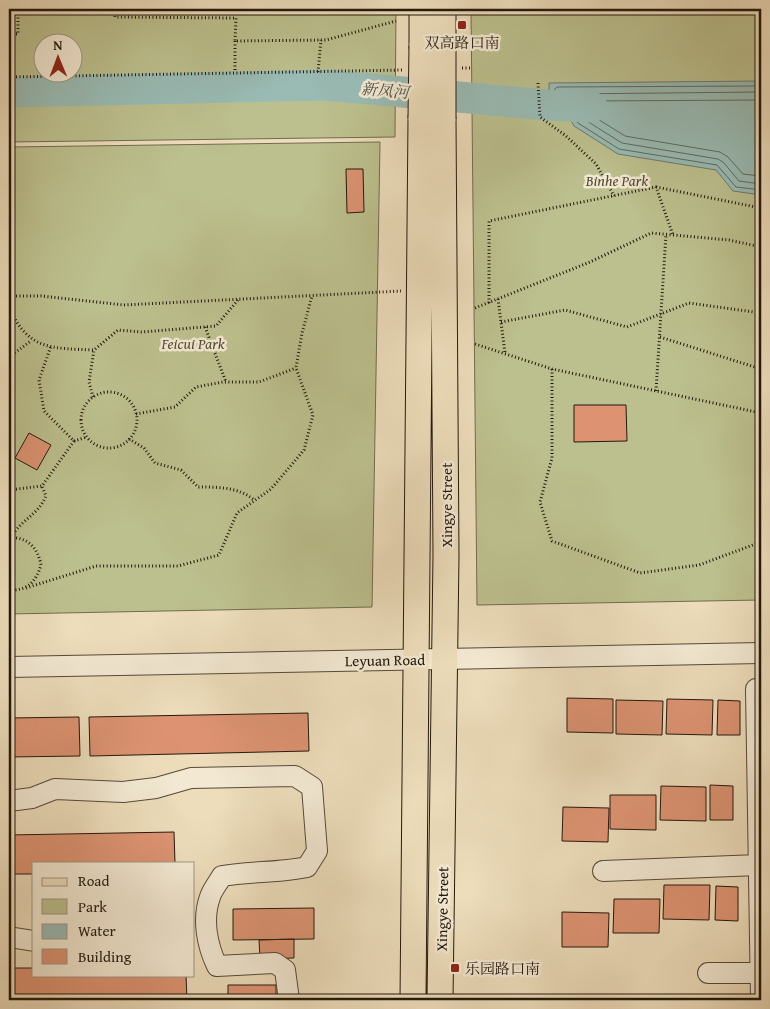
<svg xmlns="http://www.w3.org/2000/svg" width="770" height="1009" font-family="'Gentium Book Plus','Noto Serif SC',serif">
<rect width="100%" height="100%" fill="#edddbb"/>
<filter id="stains"><feTurbulence type="fractalNoise" baseFrequency=".004" numOctaves="4"/><feColorMatrix values="0 0 0 0 .2 0 0 0 0 .09 0 0 0 0 .02 0 0 0 .5 -.17"/></filter>
<radialGradient id="worn" r=".72"><stop offset=".6" stop-color="#630" stop-opacity="0"/><stop offset="1" stop-color="#630" stop-opacity=".3"/></radialGradient>
<path fill="#bcc08e" stroke="#706c4e" fill-rule="evenodd" d="M9 9H396L395 137 9 142ZM42 42H72V72H42Z
M471 9H761V600L477 605Z
M380 142 372 607 9 614V147Z"/>
<path fill="#99bbb4" stroke="#6a7a72" d="M761 81V195L733 191 716 170 618 154 574 126 565 109 549 108V83Z"/>
<g fill="none" stroke-linecap="round" stroke-linejoin="round">
<path stroke="#5e6a61" stroke-width="1" d="M761 86 557 87 554 90 555 103 567 105 578 123 619 149 717 165 736 187 761 190
M761 92 569 94 567 96 574 103 582 118 622 143 718 159 724 163 739 181 761 184
M761 100 586 101 583 103 588 113 625 136 720 152 728 157 743 174 761 176"/>
<path stroke="#99bbb4" stroke-width="31" d="M9 92 325 85 547 105 592 107"/>
</g>
<path fill="#dd9372" stroke="#23180e" d="M718 9H758V12H718Z
M346 169H363L364 212 347 213Z
M574 405H626L627 441 574 442Z
M29 433 51 445 37 470 15 458Z
M567 698 613 699V733L567 732Z
M667 699 713 700 712 735 666 734Z
M616 700 663 701 662 735 616 734Z
M718 700 740 701V735H717Z
M308 713 309 751 90 756 89 717Z
M79 717 80 756 9 757V718Z
M710 785 733 786V820H710Z
M661 786 706 787V821L660 820Z
M610 795H656V830L610 829Z
M563 807 609 808 608 842 562 841Z
M174 832 175 863H34V874H9V835Z
M664 885H710L709 920 663 919Z
M716 886 738 887V921L715 920Z
M614 899H660L659 933H613Z
M314 908V939L233 940V909Z
M562 912 609 913 608 947H562Z
M294 939V958L260 959 259 940Z
M9 968H34V975H186L187 1000H9Z
M228 985H276V1000H228Z"/>
<g fill="none" stroke-linecap="round" stroke-linejoin="round">
<defs>
<path id="minor" d="M9 667 761 653
M9 801 32 798 55 789 123 792 156 788 191 778 295 776 312 787 317 851 307 867C279 873 251 871 222 876 218 883 212 890 210 897 202 919 207 945 217 966L275 963 285 970 289 1000
M603 871 759 865
M9 937 34 941
M708 973H760
M761 1000 756 689H761"/>
<path id="major" d="M422 9V46
M443 42V9
M413 1000 421 118
M440 1000 446 555 443 119"/>
</defs>
<use href="#minor" stroke="#564939" stroke-width="22"/>
<use href="#major" stroke="#23180e" stroke-width="27"/>
<path stroke="#23180e" stroke-width="3" stroke-dasharray="1 2.5" stroke-linecap="butt" d="M114 9 115 17 236 18 235 41 326 40 396 21
M548 9 549 16
M9 34H18V9
M235 41V72
M462 68H471
M318 72 321 40
M9 77 403 70
M538 83 540 117 566 136 596 164 614 196
M656 187 761 208
M9 296H41L124 305 401 291
M498 299 505 353
M489 303V221L656 187 673 235
M9 307C28 351 52 348 94 350L118 330 142 332 216 326 238 300
M475 308 590 262 651 233 729 240 761 247
M501 322 565 310 627 327 689 303 761 313
M205 327 226 382
M660 337 761 369
M475 344 552 369 761 413
M9 357 31 341
M552 369V458L540 502 552 541 640 573 699 565 761 542
M656 391 666 234
M81 420a28 28 0 1 1 56 0a28 28 0 1 1-56 0Z
M93 397 89 382 94 350
M136 414 175 407 196 387 223 382H259L296 368
M129 439 144 448 155 463 181 470 198 487C218 487 239 487 254 500
M74 441 87 437
M9 490 42 486 74 441 44 411 39 380 51 346
M11 537C22 519 38 515 46 496L42 486
M9 538C27 536 38 548 41 565 36 582 27 591 9 590
M26 588 96 566H178L219 555 237 513 271 489 304 450 313 415 296 368 302 333 312 296"/>
<use href="#minor" stroke="#f3e9d3" stroke-width="20"/>
<use href="#major" stroke="#edddbb" stroke-width="25"/>
<defs>
<path id="major-bridge" d="M443 42V119
M421 118 422 46"/>
</defs>
<use href="#major-bridge" stroke="#23180e" stroke-width="27" stroke-linecap="butt"/>
<use href="#major-bridge" stroke="#edddbb" stroke-width="25"/>
</g>
<g fill="#8f2418" stroke="#f3e9d3" stroke-width="2">
<rect x="457" y="20" width="10" height="10" rx="2.5"/>
<rect x="450" y="963" width="10" height="10" rx="2.5"/>
</g>
<g text-anchor="middle" dominant-baseline="central" stroke-width="5" stroke-linejoin="round" paint-order="stroke">
<g font-size="15" fill="#23180e" stroke="#f3e9d3">
<text x="462" y="42">双高路口南</text>
<text x="465" y="968" text-anchor="start">乐园路口南</text>
</g>
<g font-size="15" font-style="italic" fill="#514a34" stroke="#f3e9d3">
<text x="617" y="180">Binhe Park</text>
<text x="193" y="343">Feicui Park</text>
</g>
<g font-size="15" fill="#23180e" stroke="#f3e9d3">
<text transform="translate(446 505) rotate(-90)">Xingye Street</text>
<text transform="translate(385 660) rotate(-1)">Leyuan Road</text>
<text transform="translate(442 909) rotate(-89)">Xingye Street</text>
</g>
<g font-size="16" font-style="italic" fill="#4c5148" stroke="#f3e9d3">
<text transform="translate(385 90) rotate(5)">新凤河</text>
</g>
</g>
<rect width="770" height="1009" fill="none" stroke="#edddbb" stroke-width="30"/>
<rect x="10" y="10" width="750" height="989" fill="none" stroke="#23180e" stroke-width="2.5"/>
<rect x="15" y="15" width="740" height="979" fill="none" stroke="#23180e"/>
<rect x="32" y="862" width="162" height="115" fill="#f3e9d3" stroke="#a09584"/>
<rect x="42" y="878" width="25" height="8" fill="#edddbb" stroke="#a09584"/>
<text x="78" y="886" font-size="15" fill="#23180e">Road</text>
<rect x="42" y="899" width="25" height="15" fill="#bcc08e" stroke="#a09584"/>
<text x="78" y="912" font-size="15" fill="#23180e">Park</text>
<rect x="42" y="924" width="25" height="15" fill="#99bbb4" stroke="#a09584"/>
<text x="78" y="936" font-size="15" fill="#23180e">Water</text>
<rect x="42" y="949" width="25" height="15" fill="#dd9372" stroke="#a09584"/>
<text x="78" y="962" font-size="15" fill="#23180e">Building</text>
<g transform="translate(58 58) rotate(359)"><circle r="24" fill="#f3e9d3" stroke="#a09584"/>
<path d="M0-4L9 19L0 12L-9 19Z" fill="#8f2418"/>
<text y="-8" font-size="14" font-weight="bold" text-anchor="middle" fill="#23180e">N</text>
</g>
<rect width="100%" height="100%" filter="url(#stains)"/>
<rect width="100%" height="100%" fill="url(#worn)"/>
</svg>
